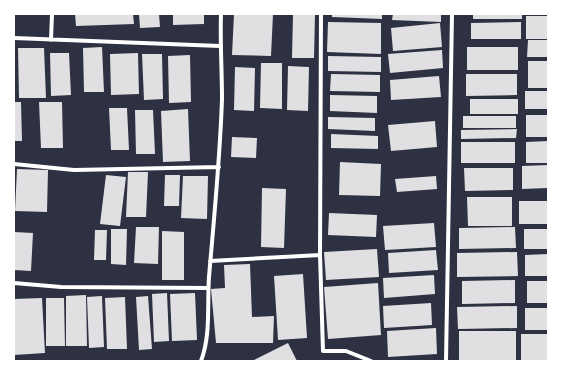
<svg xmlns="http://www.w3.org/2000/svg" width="562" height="375" font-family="'Roboto Condensed',sans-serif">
<rect width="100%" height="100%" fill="#2d3142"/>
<path fill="#e0e0e3" d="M75 14H133L134 24 76 26Z
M139 14H159L160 27 140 28Z
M173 14H204V24L173 25Z
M234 14H273L271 56 232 55Z
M293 14H315L314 58H292Z
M332 14H382V19L332 17Z
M393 14H441V22L392 20Z
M473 14H522V19H473Z
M526 16H548V39H526Z
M328 22 381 23V54L327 52Z
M521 22V39H471V23Z
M440 23 442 47 393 51 391 28Z
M528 40H548V57H527Z
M102 47 104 92H84L83 48Z
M467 47H518V70H467Z
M18 48H44L46 98H19Z
M442 50 443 68 390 73 388 54Z
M50 53H69L71 95 51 96Z
M138 53 139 94 111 95 110 54Z
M142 54H162L163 99 144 100Z
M190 55 191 102 169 103 168 56Z
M328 56 381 57V72L328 71Z
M528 61H548V88H528Z
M261 63H282V109L260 108Z
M288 66 309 67 308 111 287 110Z
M235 67 255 68 254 111 234 110Z
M331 74 380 75V92L330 91Z
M466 74H517V95L466 96Z
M439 76 441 97 391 100 390 80Z
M525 91H548V109H525Z
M330 95 377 96V113L330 111Z
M470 99H518V114H470Z
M14 102H21L22 141H14Z
M39 102H62L63 148H41Z
M109 108H127L129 150H111Z
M188 109 190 161 163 162 161 111Z
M135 110H153L155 154H136Z
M526 115H548V137H526Z
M463 116H516V128H463Z
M328 117 375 118V131L328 129Z
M435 121 437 147 391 151 388 125Z
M517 129 516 138 461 139V130Z
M331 134 378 136V149L331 148Z
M232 137 257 138 256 158 231 157Z
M548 141V163H526V142Z
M461 142H515V163H461Z
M340 162 381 164 380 196 339 195Z
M548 165V188L522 189V166Z
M464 168H513V190L465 191Z
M17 169 48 170 47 212 15 211Z
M128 172H148L146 217H126Z
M106 175 126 177 120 226 100 224Z
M165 175H180L179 206H164Z
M183 176H208L207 219 181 218Z
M436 176 437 189 397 192 395 179Z
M262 188 286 189 284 248 261 247Z
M467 197H512V226H468Z
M519 201H548V224H519Z
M329 213 377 215 376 237 328 235Z
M434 223 436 247 385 250 383 226Z
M136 227H159L158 264 134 263Z
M515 227 516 248 459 249V228Z
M111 229H127L126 265 111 264Z
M524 229H548V249H524Z
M95 230H107L106 260H94Z
M162 231 184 232V280H162Z
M14 232 33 233 31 271 14 270Z
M377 249 379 277 326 280 324 252Z
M436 250 438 270 389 273 388 253Z
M517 252 518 276 457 277V253Z
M548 254V276H525V255Z
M250 264 252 317 274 316 273 343H216L211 289 225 288 224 265Z
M303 274 307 338 278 340 274 276Z
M434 275 435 294 384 298 383 278Z
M515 280V303L462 304V281Z
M527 281H548V303H527Z
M378 283 381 335 328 339 324 287Z
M167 293 169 341 154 342 152 294Z
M195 293 197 340 172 341 170 294Z
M86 295 87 346H66V296Z
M102 296 104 347 89 348 87 297Z
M148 296 152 349 139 350 136 297Z
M125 297 127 349H107L105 298Z
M42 298 45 353 14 355V299Z
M46 298H64L65 346H46Z
M431 303 432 325 384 328 383 306Z
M517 306V328L458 329 457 307Z
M525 308H548V330H525Z
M436 328 437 354 388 357 387 331Z
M459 331H516V361H459Z
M521 334H548V361H521Z
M288 343 297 361H252Z"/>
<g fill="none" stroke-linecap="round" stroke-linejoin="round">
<path stroke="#fff" stroke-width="4" d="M321 14 320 255 323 351H346L371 361
M14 38 220 46
M51 40 52 14
M14 164 74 170 219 167
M210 261 320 255
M14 283 61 287 208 288
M201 361C211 335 207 305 209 277 214 218 220 159 222 99 222 71 220 42 221 14
M446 361 452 14"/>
</g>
<rect width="562" height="375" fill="none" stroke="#ffffff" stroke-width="30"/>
</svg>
